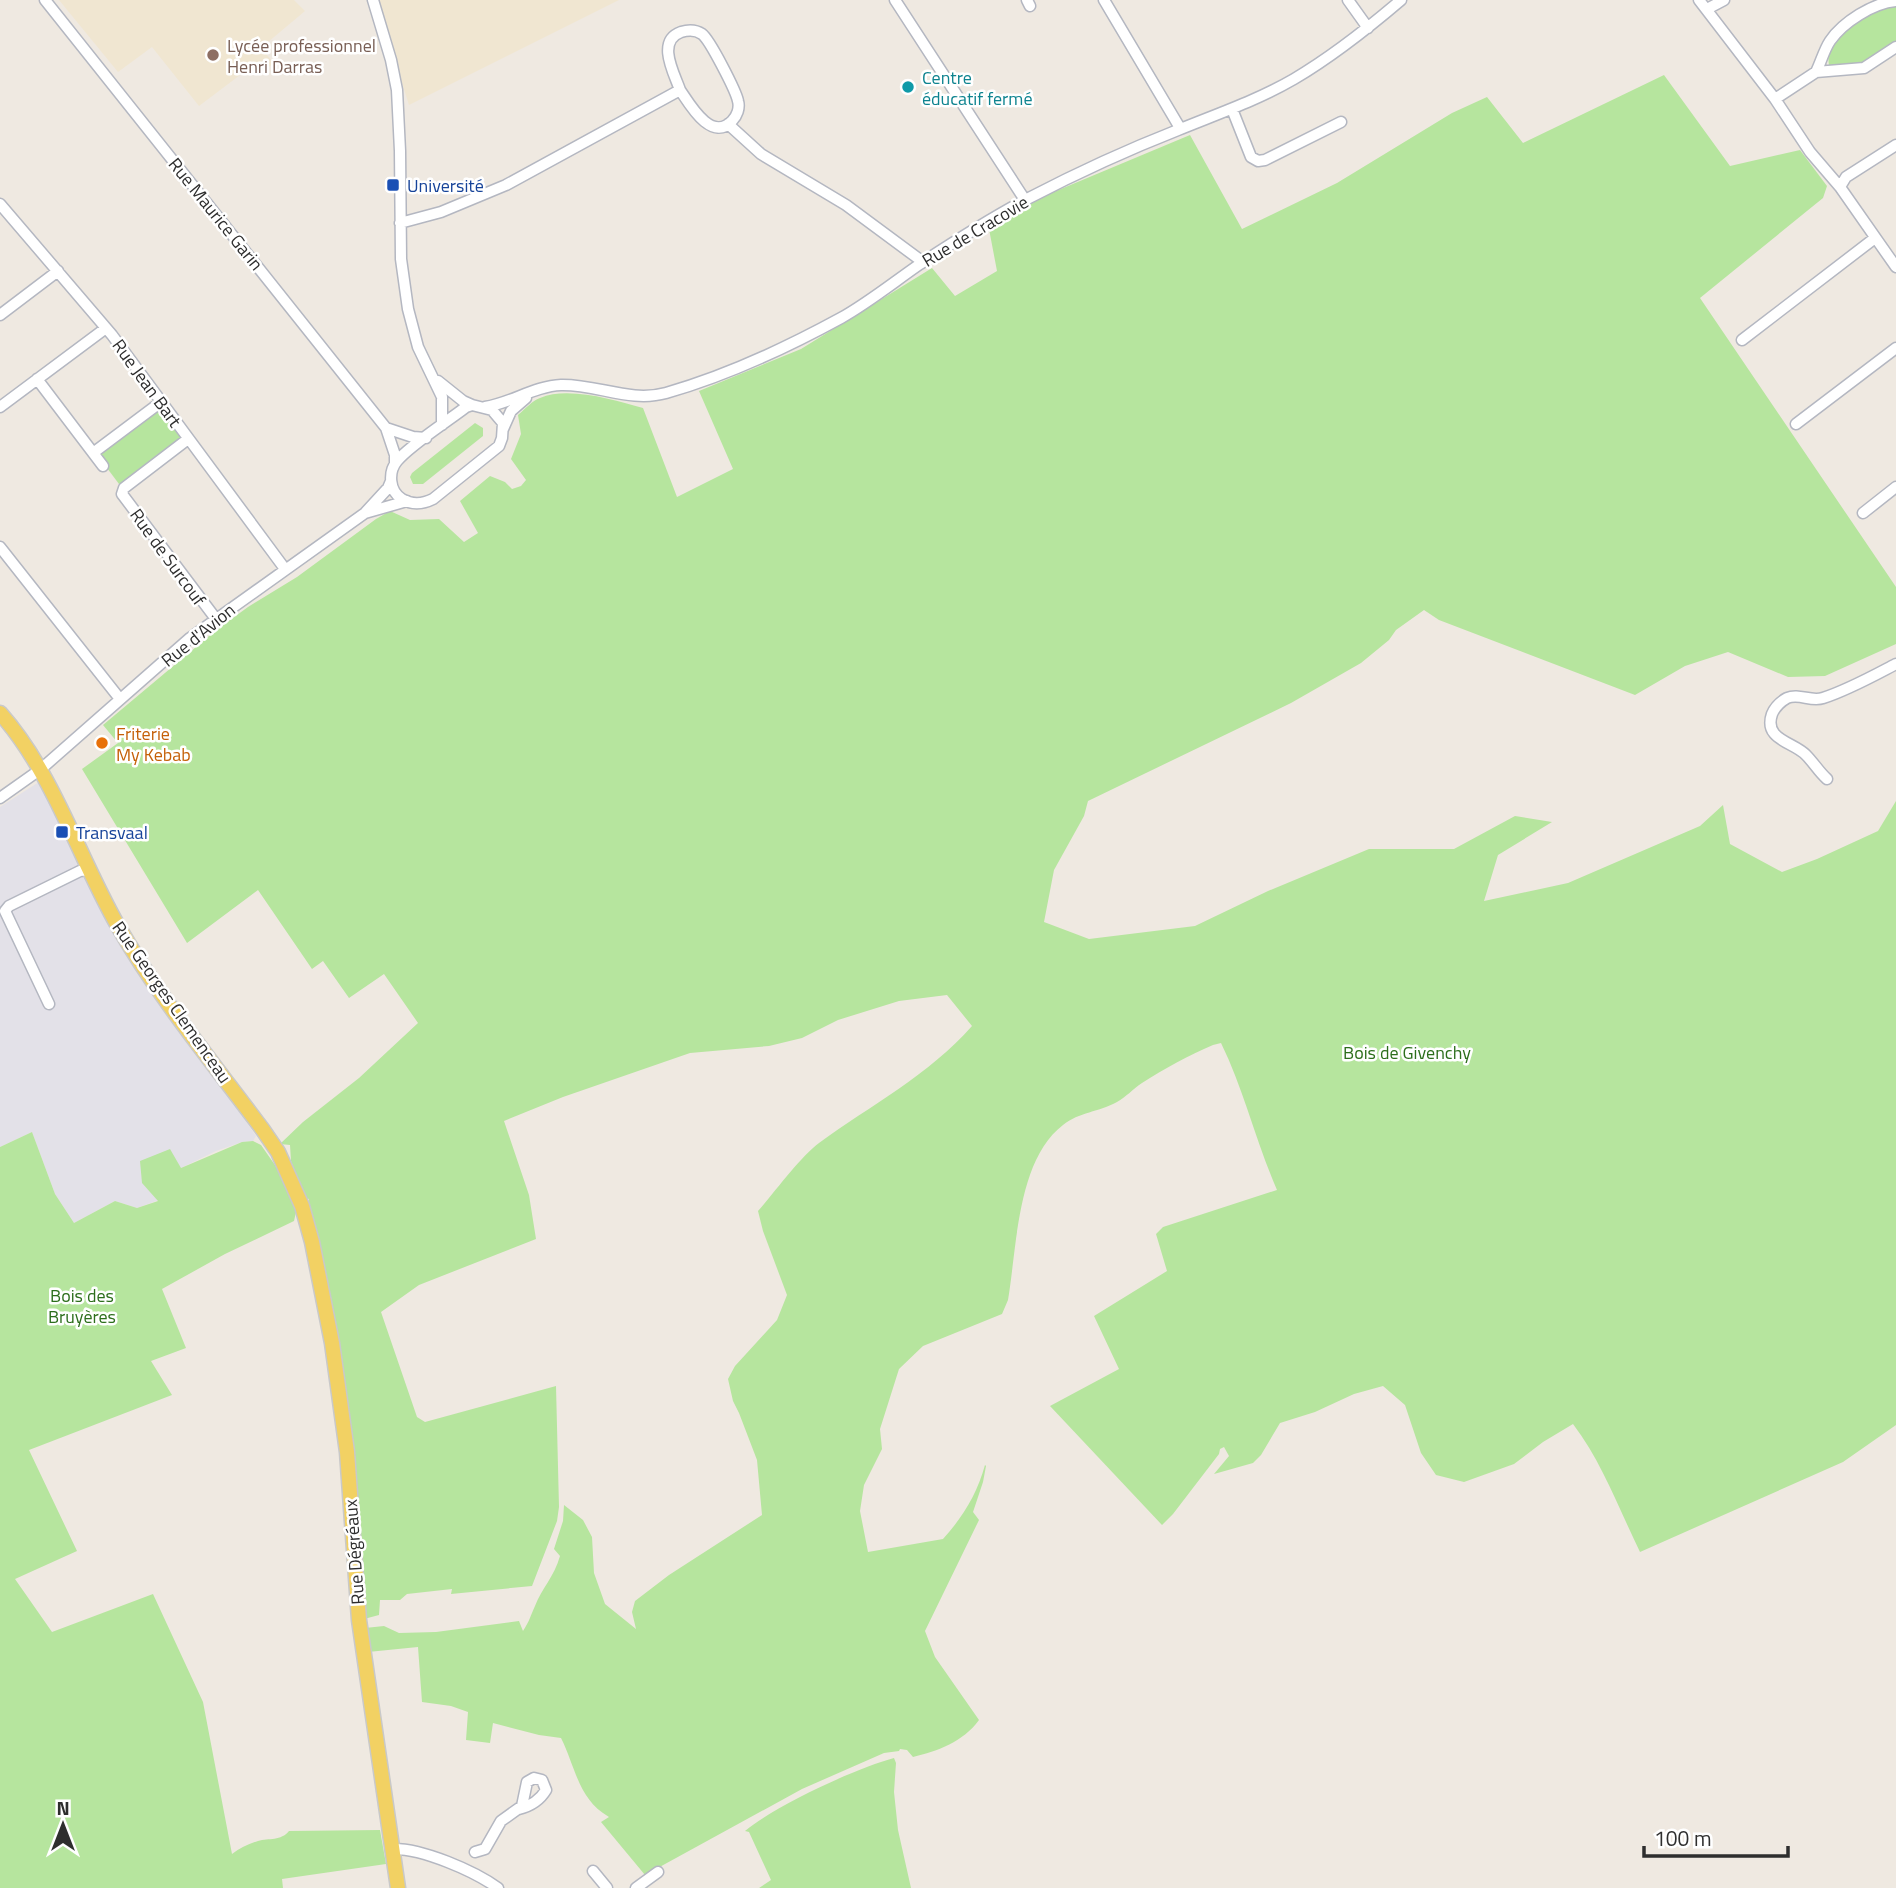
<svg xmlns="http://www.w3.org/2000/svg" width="1896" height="1888" font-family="'Titillium Web',sans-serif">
<rect width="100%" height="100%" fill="#efe9e1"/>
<path fill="#e3e1e8" d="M39 782 114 931 256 1136 253 1141 242 1142 216 1151 181 1168 159 1200 137 1208 115 1201 74 1223 55 1194 32 1132 0 1147V807Z"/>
<path fill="#f0e6d1" d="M59 0H294L305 11 261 48 274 63 262 72 252 66 199 106 152 47 118 72Z
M378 0H619L409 105 376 1Z"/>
<path fill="#b6e59e" d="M1896 3V42C1879 53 1849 77 1829 65 1823 39 1874 6 1896 3Z
M1664 75 1730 166 1800 150 1827 186 1823 198 1700 298 1896 587V644L1825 676 1788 677 1728 652 1685 666 1635 695 1439 620 1424 610 1396 630 1389 640 1361 663 1291 703 1088 801 1084 816 1054 870 1044 922 1089 939 1195 926 1268 891 1369 849H1454L1515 816 1552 822 1498 855 1484 901 1568 883 1700 826 1723 805 1730 844 1782 872 1817 859 1878 831 1896 801V1425L1843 1462 1640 1552C1619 1509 1602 1462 1573 1424L1543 1442 1514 1464 1464 1482 1436 1475 1421 1453 1405 1405 1383 1386 1354 1394 1315 1412 1280 1423 1261 1455 1253 1463 1214 1474 1229 1456 1224 1447 1220 1449 1219 1454 1173 1514 1162 1525 1050 1406 1119 1369 1094 1316 1167 1271 1156 1234 1163 1227 1277 1190C1256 1142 1244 1090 1221 1043L1213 1045C1189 1055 1164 1069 1142 1083 1133 1089 1126 1097 1117 1102 1099 1112 1079 1112 1063 1125 1017 1160 1017 1247 1008 1300L1002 1314 923 1346 899 1369 880 1429 882 1449 864 1485 860 1511 868 1552 943 1539C963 1517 977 1494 985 1465L986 1466 983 1482 973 1512 979 1520 925 1631 935 1657 979 1720C963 1742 938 1751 913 1757L907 1750 900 1749 899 1751 884 1753 802 1789 645 1875 601 1822 609 1817C578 1799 576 1768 561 1738L539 1735 493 1723 490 1743 466 1740 468 1712 451 1706 422 1702 418 1647 368 1652 365 1628 384 1626 399 1633 436 1632 519 1621 523 1631C530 1620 530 1617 535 1606 542 1588 554 1577 560 1556L554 1549 563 1521 564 1505 583 1520 592 1537 594 1573 605 1604 636 1629 632 1612 635 1601 669 1575 762 1515 757 1460 739 1413 733 1401 728 1379 735 1366 777 1320 787 1295 763 1231 758 1211C774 1193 801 1156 819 1143 871 1105 929 1075 972 1026L947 995 899 1001 838 1020 802 1038 769 1046 690 1053 563 1097 504 1121 529 1195 536 1239 419 1285 381 1312 417 1417 425 1422 556 1386 559 1507 557 1521 532 1586 451 1594 452 1589 407 1594 400 1600H380L379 1615 364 1619 353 1445 347 1401 331 1297 318 1236 308 1207 309 1199 305 1198 291 1161 290 1145 280 1144 303 1122 359 1078 418 1023 384 974 349 998 323 961 312 969 258 890 187 943 82 769 118 743 103 725 215 631 248 607 297 577 376 519 390 511 410 520 439 519 464 542 478 533 460 501 490 476 505 482 512 489 521 486 526 480 511 459 521 434 518 415C525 409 532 401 540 398 568 386 614 400 643 408L677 497 733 469 699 391 801 349 932 268 955 296 997 271 989 229 1037 199 1190 135 1242 229 1337 183 1452 113 1487 97 1523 143Z
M156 409 162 410 181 436V441L124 483 119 484 98 456 99 451Z
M475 423 483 428V436L423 484H413L410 477 412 473Z
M32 1132 55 1194 74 1223 115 1201 137 1208 158 1201 142 1183 140 1161 170 1149 181 1168 242 1142 253 1141 261 1145 284 1178 296 1212 294 1221 225 1254 162 1289 186 1348 151 1361 172 1395 29 1450 77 1551 15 1579 52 1632 153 1594 203 1702 232 1854C240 1848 248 1844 258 1841 269 1838 281 1841 289 1831L380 1830 386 1864 282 1879 283 1888H0V1147Z
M894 1758 896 1763 894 1792 898 1830 911 1888H759L771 1880 749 1832 745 1831C775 1806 856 1768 894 1758Z"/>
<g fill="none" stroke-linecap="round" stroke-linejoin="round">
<defs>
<path id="minor" d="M45 0 386 428 395 455V463
M373 0 391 60 397 90 400 151 401 259 408 309 418 347 442 397V425
M895 0 1025 200
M1027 0 1030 6
M1104 0 1180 128
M1348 0 1368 28
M1699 0 1775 99 1810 152 1840 187 1896 267
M1707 9 1724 0
M1816 72C1821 62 1824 50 1830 41 1843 22 1873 3 1896 1
M1775 99 1816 72 1864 68 1896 47
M1232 109 1251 157 1258 161 1265 160 1341 122
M728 124 761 154 846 205 923 262
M1840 187 1846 177 1896 145
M0 204 112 335 285 569
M400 223 441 212 506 185 680 90C674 73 656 41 681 32 688 30 696 30 702 34 710 40 736 91 738 101 740 108 737 116 732 121 711 143 689 103 680 90
M0 315 58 271
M1742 340 1875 238
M37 379 103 466
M438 381 463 401 472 405
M472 405 492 410 503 423 502 438 499 446 433 499C423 504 412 505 402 499 389 491 388 472 397 461 410 445 448 421 466 407Z
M0 407 106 328
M485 407C511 403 535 386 561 385 597 384 630 403 666 393 726 376 786 348 841 318 868 303 894 282 920 264 955 241 991 218 1029 198 1077 173 1127 150 1178 130 1217 114 1258 100 1294 79 1333 56 1367 29 1401 0
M1796 424 1896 348
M386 428 413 437 426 438
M503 429 511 411 526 398
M188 439 124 488 122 494 216 619
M93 453 161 402
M365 513 407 501
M1863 513 1896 487
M0 547 120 699
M1827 779C1819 772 1814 763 1806 755 1794 742 1763 740 1772 714 1775 707 1780 702 1787 698 1799 693 1811 702 1823 698 1848 690 1873 676 1896 664
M0 798 41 769 190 638 365 513 388 488 391 481
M49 1004 5 911 9 906 80 871 89 870
M392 1849C422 1848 474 1871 498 1888
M475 1852 485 1849 501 1821 522 1806 527 1782 534 1778 542 1780 546 1790C540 1800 531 1806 519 1809
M593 1871 607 1888
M636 1888 658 1872"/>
<path id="major" d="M0 713C54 774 78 856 118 926 159 998 214 1064 263 1130L278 1152 302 1206 312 1242 332 1343 347 1452 359 1620 398 1888"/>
</defs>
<use href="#minor" stroke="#b4b7c1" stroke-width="13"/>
<use href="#major" stroke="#c9c9c9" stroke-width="17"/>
<use href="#minor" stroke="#fff" stroke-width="10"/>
<use href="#major" stroke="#f2d163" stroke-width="14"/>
</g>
<circle fill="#8d6e63" stroke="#fff" stroke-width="2.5" cx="213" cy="55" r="7"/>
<circle fill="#0f9aa8" stroke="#fff" stroke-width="2.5" cx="908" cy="87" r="7"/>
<g fill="#1a4fb4" stroke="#fff" stroke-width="2.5">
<rect x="386" y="178" width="14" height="14" rx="3.5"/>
<rect x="55" y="825" width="14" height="14" rx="3.5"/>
</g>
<circle fill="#e8710a" stroke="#fff" stroke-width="2.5" cx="102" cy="743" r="7"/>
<g text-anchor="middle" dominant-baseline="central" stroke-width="5" stroke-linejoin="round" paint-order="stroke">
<g font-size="18" fill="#785e54" stroke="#fff" text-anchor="start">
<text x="227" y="45">Lycée professionnel<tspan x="227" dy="21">Henri Darras</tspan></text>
</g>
<g font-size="18" fill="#0d838f" stroke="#fff" text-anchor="start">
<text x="922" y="77">Centre<tspan x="922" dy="21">éducatif fermé</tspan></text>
</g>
<g font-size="18" fill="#164399" stroke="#fff" text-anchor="start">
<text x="407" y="185">Université</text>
<text x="76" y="832">Transvaal</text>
</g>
<g font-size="18" fill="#2e2e2e" stroke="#fff">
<text transform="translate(216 214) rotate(51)">Rue Maurice Garin</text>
<text transform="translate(975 231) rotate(-31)">Rue de Cracovie</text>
<text transform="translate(147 383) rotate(54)">Rue Jean Bart</text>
<text transform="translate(168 557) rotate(54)">Rue de Surcouf</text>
<text transform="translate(198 635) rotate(-39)">Rue d'Avion</text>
<text transform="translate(172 1002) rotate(55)">Rue Georges Clemenceau</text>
<text transform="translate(354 1552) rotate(-94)">Rue Dégréaux</text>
</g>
<g font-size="18" fill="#c56008" stroke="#fff" text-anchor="start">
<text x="116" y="733">Friterie<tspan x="116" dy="21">My Kebab</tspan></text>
</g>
<g font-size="18" fill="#2c6e1b" stroke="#fff">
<text x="1407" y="1052">Bois de Givenchy</text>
<text x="82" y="1295">Bois des<tspan x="82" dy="21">Bruyères</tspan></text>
</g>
</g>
<g transform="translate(63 1825)" stroke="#ffffff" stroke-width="5" paint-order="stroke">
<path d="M0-5L12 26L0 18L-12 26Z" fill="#2e2e2e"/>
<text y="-10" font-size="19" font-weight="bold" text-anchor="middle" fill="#2e2e2e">N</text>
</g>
<path d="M1644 1846v10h144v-10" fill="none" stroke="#2e2e2e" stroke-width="3.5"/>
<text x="1654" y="1846" font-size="21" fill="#2e2e2e" stroke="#ffffff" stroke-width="5" paint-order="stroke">100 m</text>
</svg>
